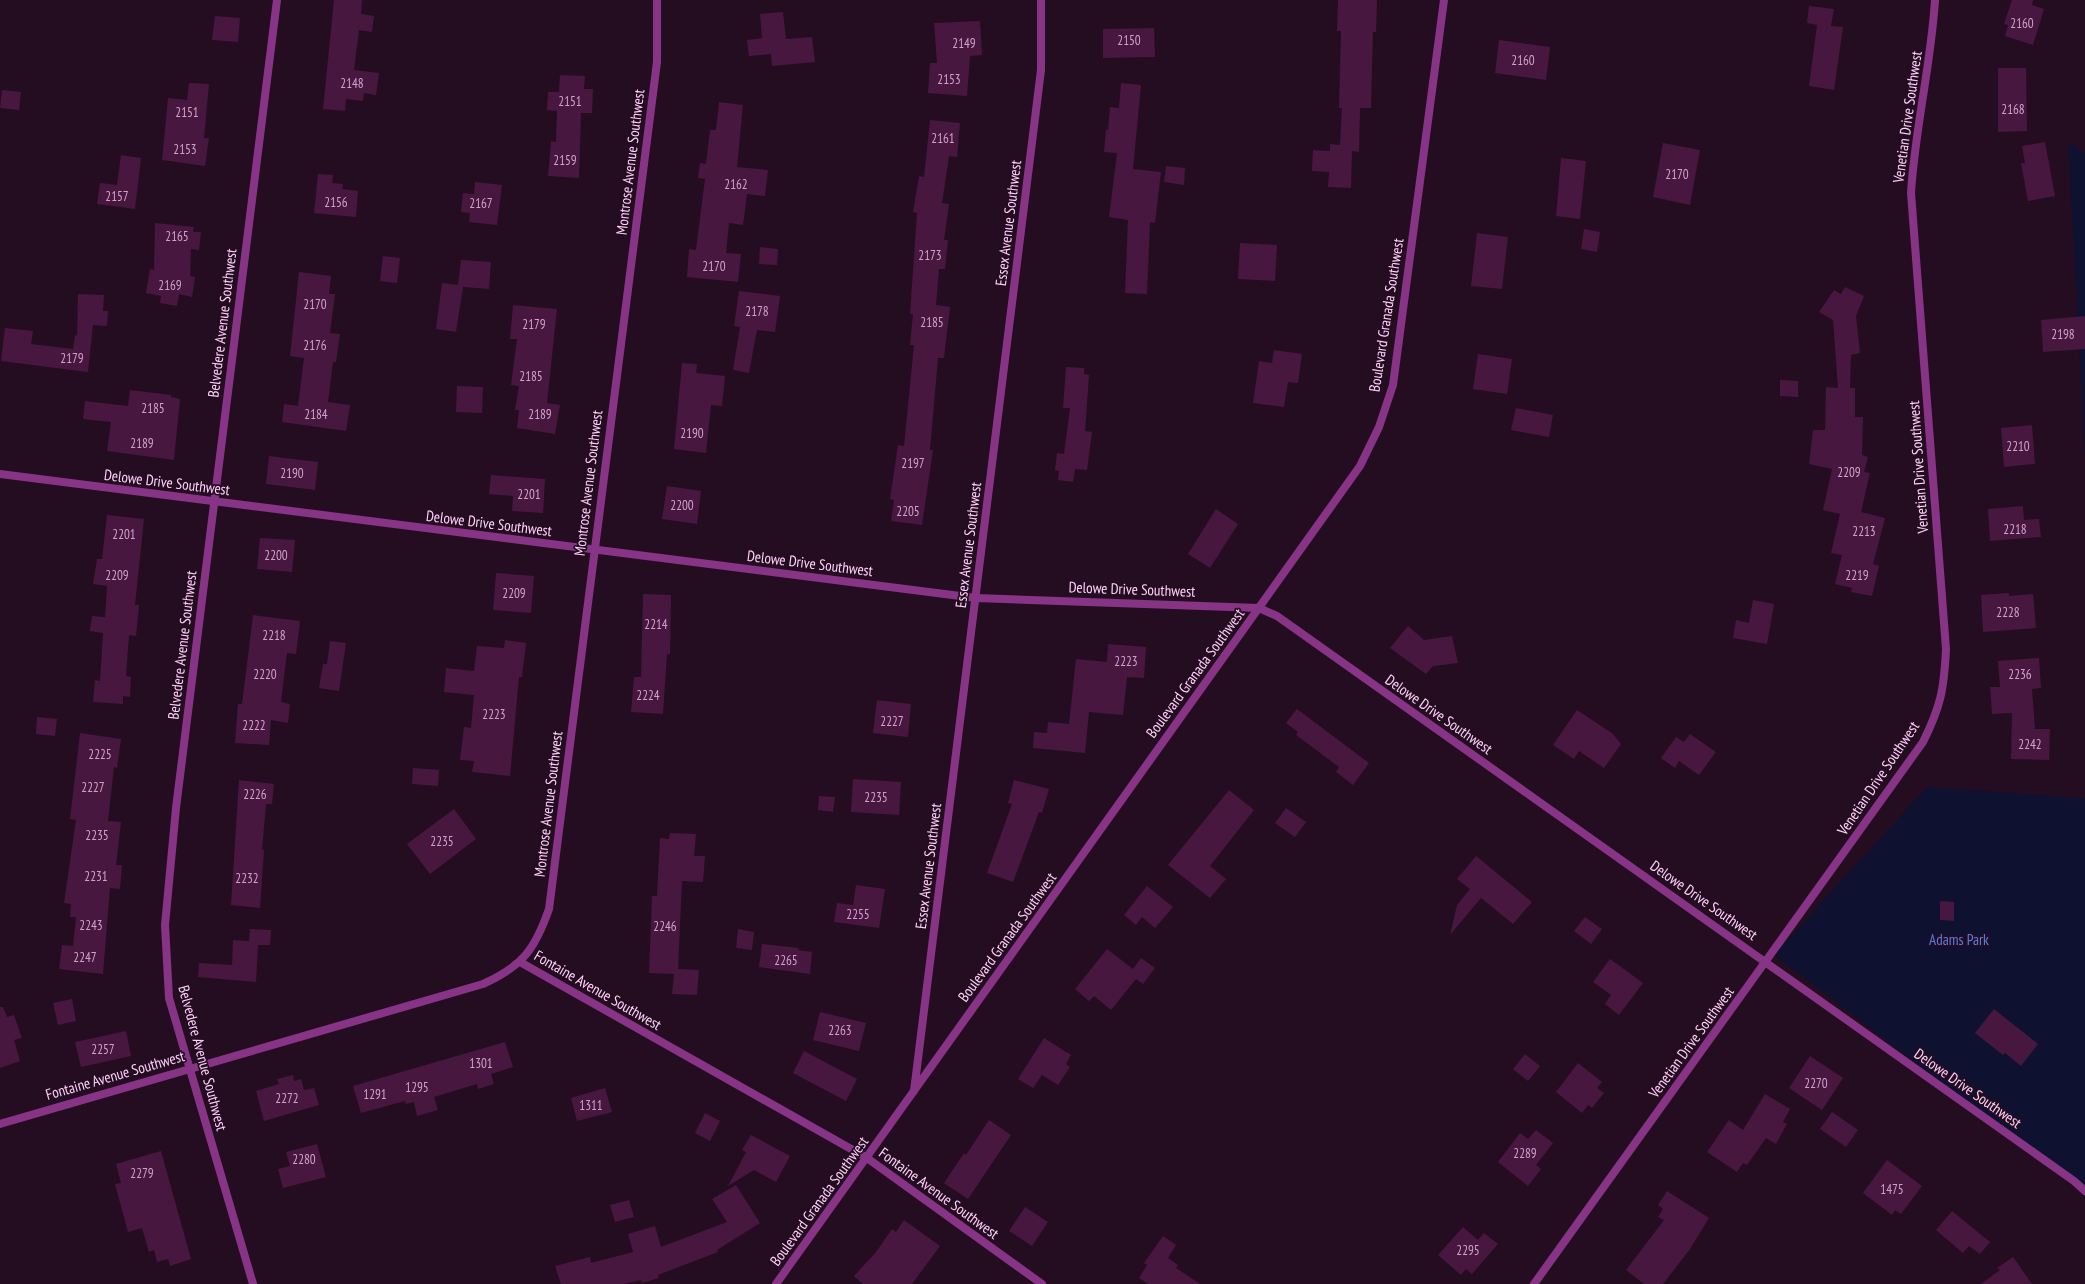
<svg xmlns="http://www.w3.org/2000/svg" width="2085" height="1284" font-family="'PT Sans Narrow',sans-serif">
<rect width="100%" height="100%" fill="#250d21"/>
<path fill="#0f1130" d="M2068 142 2085 153V456Z
M1927 787 2085 798V1192L1774 955Z"/>
<path fill="#47173f" d="M334 0H362L361 14 374 16 372 32 359 30 354 70 379 73 376 95 364 93 363 101 346 99 345 111 323 109Z
M1338 0H1377L1376 32H1373L1371 108H1360L1359 152 1352 151 1351 188 1328 187 1329 172 1312 171 1313 150 1330 151V144L1340 145 1342 108H1339L1341 31H1337Z
M2012 0H2033L2032 5 2044 9 2033 45 2005 36 2008 25 2004 24Z
M1809 6 1834 9 1831 26 1843 27 1834 90 1809 86 1817 25 1807 23Z
M783 12 786 39 812 37 815 62 772 66 771 54 749 56 747 40 762 38 760 14Z
M215 16 240 18 238 42 212 40Z
M980 21 982 55 970 56 967 96 928 93 930 63H937L934 23Z
M1154 28 1155 57 1103 58V29Z
M1499 40 1550 47 1546 80 1495 73Z
M1998 68H2026L2027 131 1998 132Z
M560 75 585 76 584 89H593L592 113H581L579 178 548 176 551 141 556 142 557 111 547 110 548 92H559Z
M189 83 209 84 204 138H209L205 166 162 160 168 98 187 100Z
M1121 83 1141 85 1133 169 1161 172 1155 223 1150 222 1147 294 1125 293 1128 220 1109 217 1117 153 1104 152 1106 129 1108 130 1110 107 1119 108Z
M2 90 21 92 19 110 0 108Z
M719 102 743 105 737 167 768 170 765 196 747 194 743 225 729 223 726 253 741 254 738 282 687 277 689 249 696 250 705 179 698 178 700 163 706 164 710 130H716Z
M930 120 960 123 957 157 949 156 942 203 949 204 944 240H948L945 269H939L936 305 950 307 944 358H938L930 450H933L922 525 891 521 894 500 890 499 898 445 904 446 914 345H910L913 314H910L917 213 913 212 919 176 924 177Z
M2045 142 2055 196 2028 201 2021 163H2025L2022 146Z
M1663 143 1700 150 1690 205 1653 197Z
M121 155 141 158 135 209 97 204 100 183 117 185Z
M1561 158 1586 161 1580 219 1556 216Z
M1166 166 1185 168 1184 185 1164 182Z
M318 174 333 175 332 183 343 184 342 189 358 191 356 217 314 213Z
M475 182 502 185 497 225 469 222 470 213 461 212 463 193 474 194Z
M155 223 194 227 193 232H201L199 250 191 249 190 276 195 277 192 297 179 294 177 306 160 303 161 296 146 293 150 269 154 270Z
M1584 229 1600 232 1597 252 1581 249Z
M1477 233 1508 237 1502 289 1471 286Z
M1240 243 1277 245 1275 281 1238 279Z
M760 247 778 249 777 265 759 264Z
M383 256 400 258 397 283 380 281Z
M461 260 491 262 489 289 463 287 456 332 436 329 442 283 458 285Z
M299 272 331 276 329 294H335L330 333 340 334 336 362H333L328 402 350 405 346 431 282 422 284 404 298 406 304 358 290 356Z
M1845 287 1864 296 1856 316 1860 353 1851 355 1850 388H1855V417H1863L1862 455 1868 457 1864 472 1870 473 1861 512 1885 518 1873 564 1879 566 1872 596 1851 592 1852 588 1835 584 1842 555 1831 553 1840 514 1823 510 1832 469 1809 464 1813 430H1825L1826 387 1838 388 1833 320 1819 312 1834 290 1841 294Z
M739 291 780 296 775 332 757 330 749 373 733 370 740 327 734 326Z
M78 294 104 295 103 311H108L107 326 93 325 88 372 1 361 5 328 33 331 31 344 73 349 75 335 77 336Z
M513 305 557 309 547 403 560 405 555 434 517 428 519 410H515L519 386 511 385 517 339H510Z
M2085 316V349L2043 352 2041 320Z
M1274 350 1302 354 1298 383 1288 382 1284 407 1253 403 1259 361 1272 363Z
M1478 354 1512 359 1507 394 1473 389Z
M682 363 697 364 696 373 725 376 722 406 711 405 706 453 674 449Z
M1066 367 1084 368V374L1089 375 1085 431 1092 432 1087 470 1075 469 1073 482 1058 480 1059 471 1055 470 1057 453 1064 454 1070 408H1063Z
M1780 380 1798 381V397L1780 396Z
M457 386 483 387 482 413 456 412Z
M130 390 171 395V397L180 399 174 460 107 451 111 422 83 419 85 401 128 406Z
M1516 408 1553 415 1549 437 1511 430Z
M2032 425 2035 464 2004 467 2001 428Z
M269 456 318 462 315 490 266 484Z
M491 475 545 479 543 513 512 511 513 496 489 494Z
M667 486 701 491 697 524 662 519Z
M2023 506 2024 520 2039 519 2041 537 1990 541 1988 509Z
M1216 509 1238 524 1210 568 1188 554Z
M107 515 144 519 135 605H139L136 636 129 635 126 676 131 677 130 697 123 696V704L93 702 95 680 100 681 103 633 90 631 92 616 105 617 107 586 93 584 97 559H102Z
M260 538 295 540 292 572 257 569Z
M496 573 534 576 531 613 493 610Z
M2009 593V596L2033 594 2036 628 1983 632 1981 595Z
M643 594 671 595 670 654H667L663 714 631 712 634 677H641Z
M1753 600 1774 604 1767 644 1733 638 1736 620 1749 623Z
M253 615 300 621 296 654 287 653 281 702 290 704 288 723 271 720 269 745 235 743 238 704H242Z
M1408 626 1424 640 1452 636 1458 663 1433 666 1426 674 1390 648Z
M505 640 526 643 522 677H519L510 776 472 772 474 761 460 760 464 727 471 728 474 695 444 692 446 668 474 671 477 646 504 648Z
M330 641 346 643 339 691 319 688 323 664H327Z
M1108 644 1146 647 1144 678 1127 677 1123 715 1089 712 1085 753 1033 748 1034 732 1047 733 1048 722 1069 724 1076 659 1107 662Z
M2039 658 2041 688 2032 689 2035 729H2050L2049 760 2011 759 2012 713 1992 714 1990 687H2000L1998 661Z
M877 700 911 704 908 737 873 733Z
M1297 709 1369 763 1353 785 1336 772 1339 767 1296 735 1298 732 1286 723Z
M1577 710 1613 734 1621 744 1604 768 1579 751 1574 759 1553 745Z
M37 717 57 719 55 736 36 734Z
M80 733 121 739 117 768 114 767 108 821 121 822 116 865H122L120 889 110 888 103 974 59 969 62 945 73 946 76 917H70L71 904 64 903 76 820 70 819Z
M1690 734 1716 752 1699 775 1679 761 1675 768 1661 758 1676 737 1684 742Z
M413 768 439 770 438 786 412 784Z
M853 779 901 782 899 815 851 812Z
M239 780 274 784 272 804H266L262 850H264L260 908 231 905Z
M1014 780 1049 789 1042 813 1039 812 1013 882 987 873 1012 804 1008 803Z
M1229 790 1254 810 1210 866 1226 879 1210 898 1168 865Z
M819 796 835 797 833 812 818 810Z
M1286 808 1306 822 1295 837 1275 823Z
M454 809 476 839 430 874 407 844Z
M670 833 696 834 694 856H705L703 882 682 881 678 969 699 970 697 995 672 994 674 974 649 973 652 896H657L660 838 669 839Z
M1476 856 1532 902 1513 924 1481 898 1450 935 1457 905 1470 889 1457 879Z
M856 885 885 889 879 928 834 922 837 903 853 905Z
M1147 886 1173 907 1155 928 1142 917 1136 925 1124 915Z
M1940 901 1954 902V921L1940 920Z
M1585 917 1602 929 1591 944 1574 931Z
M250 929 271 930 270 945H258L256 982 198 977 199 963 232 965 233 940 249 941Z
M738 929 754 932 752 950 736 948Z
M762 944 799 948 798 950 812 952 810 974 759 967Z
M1107 949 1133 969 1141 958 1155 968 1143 984 1136 979 1111 1010 1094 996 1089 1001 1075 989Z
M1610 959 1643 983 1619 1015 1605 1004 1611 995 1593 982Z
M72 999 76 1021 58 1025 53 1003Z
M0 1007H3L7 1017 14 1015 22 1038 14 1040 20 1061 0 1068Z
M1994 1009 2038 1044 2021 1066 2005 1053 2003 1055 1975 1033Z
M820 1012 866 1023 859 1051 813 1040Z
M126 1031 131 1056 81 1067 75 1042Z
M1044 1038 1071 1055 1066 1064 1070 1067 1058 1085 1042 1075 1033 1088 1018 1079Z
M505 1042 513 1067 491 1074 494 1084 478 1089 477 1084 434 1097 438 1110 417 1116 414 1102 406 1104 405 1101 361 1113 353 1086Z
M804 1051 857 1079 846 1101 793 1073Z
M1525 1054 1540 1066 1528 1081 1513 1069Z
M1810 1056 1843 1078 1822 1110 1789 1088Z
M1578 1063 1602 1082 1597 1088 1604 1093 1592 1108 1588 1105 1582 1113 1556 1092Z
M293 1075 294 1081 301 1079 304 1090 314 1088 319 1105 264 1121 256 1091 279 1084 277 1079Z
M605 1088 612 1112 577 1121 571 1098Z
M1765 1094 1790 1109 1783 1122 1787 1124 1776 1144 1766 1138 1747 1165 1743 1163 1737 1172 1707 1152 1729 1120 1743 1130Z
M1832 1112 1858 1130 1846 1147 1820 1129Z
M705 1113 720 1121 710 1141 695 1133Z
M989 1120 1011 1135 968 1199 944 1183 964 1153 966 1155Z
M1536 1130 1553 1143 1536 1165 1541 1169 1528 1186 1498 1162 1520 1133 1528 1139Z
M751 1135 790 1156 776 1182 754 1170 728 1186 746 1152 742 1150Z
M317 1144 326 1177 283 1188 278 1169 290 1166 286 1152Z
M161 1151 191 1259 170 1266 168 1259 157 1262 154 1250 149 1252 142 1228 128 1232 115 1184 121 1183 116 1164Z
M1887 1160 1922 1186 1901 1214 1895 1210 1892 1215 1863 1193Z
M736 1185 760 1223 717 1250 718 1252 658 1275 659 1278 642 1283 641 1280 624 1284H561L555 1266 590 1257 591 1263 633 1252 628 1234 655 1226 661 1247 727 1222 712 1199Z
M1667 1191 1709 1218 1690 1249 1663 1284H1644L1626 1270 1664 1220 1658 1217 1663 1209 1658 1205Z
M629 1200 634 1217 615 1222 610 1205Z
M1025 1207 1048 1222 1032 1246 1009 1231Z
M1952 1211 1990 1242 1980 1254 1969 1246 1963 1253 1936 1230Z
M904 1220 940 1246 912 1284H863L854 1276 876 1252 892 1229 896 1232Z
M1463 1227 1478 1240 1484 1233 1498 1244 1472 1274 1466 1269 1461 1275 1438 1255Z
M1163 1236 1176 1245 1168 1258 1178 1265 1176 1268 1200 1284H1148L1139 1278 1147 1265 1144 1263Z
M2013 1257 2032 1284H1981L2000 1270 1997 1268Z"/>
<g fill="none" stroke-linecap="round" stroke-linejoin="round">
<path stroke="#883486" stroke-width="8" d="M0 474 976 598 1259 608 1277 616 2074 1181 2085 1191
M520 962 867 1158 1042 1284
M914 1091 1041 70V0
M0 1124 483 984C523 966 535 949 549 909L657 62V0
M253 1284 169 998 165 925 176 808 277 0
M776 1284 1360 466 1379 427 1393 385 1444 0"/>
<path stroke="#883486" stroke-width="8" d="M1534 1284 1923 742C1941 706 1944 689 1946 649L1911 193C1915 128 1931 65 1935 0"/>
</g>
<g text-anchor="middle" dominant-baseline="central" stroke-width="3.5" stroke-linejoin="round" paint-order="stroke">
<g font-size="13" fill="#d1a2cc">
<text x="2022" y="23">2160</text>
<text x="1129" y="40">2150</text>
<text x="964" y="43">2149</text>
<text x="1523" y="60">2160</text>
<text x="949" y="79">2153</text>
<text x="352" y="83">2148</text>
<text x="570" y="101">2151</text>
<text x="2013" y="109">2168</text>
<text x="187" y="112">2151</text>
<text x="943" y="138">2161</text>
<text x="185" y="149">2153</text>
<text x="565" y="160">2159</text>
<text x="1677" y="174">2170</text>
<text x="736" y="184">2162</text>
<text x="117" y="196">2157</text>
<text x="336" y="202">2156</text>
<text x="481" y="203">2167</text>
<text x="177" y="236">2165</text>
<text x="930" y="255">2173</text>
<text x="714" y="266">2170</text>
<text x="170" y="285">2169</text>
<text x="315" y="304">2170</text>
<text x="757" y="311">2178</text>
<text x="932" y="322">2185</text>
<text x="534" y="324">2179</text>
<text x="2063" y="334">2198</text>
<text x="315" y="345">2176</text>
<text x="72" y="358">2179</text>
<text x="531" y="376">2185</text>
<text x="153" y="408">2185</text>
<text x="316" y="414">2184</text>
<text x="540" y="414">2189</text>
<text x="692" y="433">2190</text>
<text x="142" y="443">2189</text>
<text x="2018" y="446">2210</text>
<text x="913" y="463">2197</text>
<text x="1849" y="472">2209</text>
<text x="292" y="473">2190</text>
<text x="529" y="494">2201</text>
<text x="682" y="505">2200</text>
<text x="908" y="511">2205</text>
<text x="2015" y="529">2218</text>
<text x="1864" y="531">2213</text>
<text x="124" y="534">2201</text>
<text x="276" y="555">2200</text>
<text x="117" y="575">2209</text>
<text x="1857" y="575">2219</text>
<text x="514" y="593">2209</text>
<text x="2008" y="612">2228</text>
<text x="656" y="624">2214</text>
<text x="274" y="635">2218</text>
<text x="1126" y="661">2223</text>
<text x="265" y="674">2220</text>
<text x="2020" y="674">2236</text>
<text x="648" y="695">2224</text>
<text x="494" y="714">2223</text>
<text x="892" y="721">2227</text>
<text x="254" y="725">2222</text>
<text x="2030" y="744">2242</text>
<text x="100" y="754">2225</text>
<text x="93" y="787">2227</text>
<text x="255" y="794">2226</text>
<text x="876" y="797">2235</text>
<text x="97" y="835">2235</text>
<text x="442" y="841">2235</text>
<text x="96" y="876">2231</text>
<text x="247" y="878">2232</text>
<text x="858" y="914">2255</text>
<text x="91" y="925">2243</text>
<text x="665" y="926">2246</text>
<text x="85" y="957">2247</text>
<text x="786" y="960">2265</text>
<text x="840" y="1030">2263</text>
<text x="103" y="1049">2257</text>
<text x="481" y="1063">1301</text>
<text x="1816" y="1083">2270</text>
<text x="417" y="1087">1295</text>
<text x="375" y="1094">1291</text>
<text x="287" y="1098">2272</text>
<text x="591" y="1105">1311</text>
<text x="1525" y="1153">2289</text>
<text x="304" y="1159">2280</text>
<text x="142" y="1173">2279</text>
<text x="1892" y="1189">1475</text>
<text x="1468" y="1250">2295</text>
</g>
<g font-size="15" fill="#ffd1fb" stroke="#250d21">
<text transform="translate(1907 117) rotate(-82)">Venetian Drive Southwest</text>
<text transform="translate(630 162) rotate(-83)">Montrose Avenue Southwest</text>
<text transform="translate(1008 223) rotate(-83)">Essex Avenue Southwest</text>
<text transform="translate(1386 315) rotate(-81)">Boulevard Granada Southwest</text>
<text transform="translate(222 323) rotate(-83)">Belvedere Avenue Southwest</text>
<text transform="translate(1918 467) rotate(-94)">Venetian Drive Southwest</text>
<text transform="translate(167 482) rotate(7)">Delowe Drive Southwest</text>
<text transform="translate(588 483) rotate(-83)">Montrose Avenue Southwest</text>
<text transform="translate(489 523) rotate(7)">Delowe Drive Southwest</text>
<text transform="translate(968 545) rotate(-83)">Essex Avenue Southwest</text>
<text transform="translate(810 563) rotate(7)">Delowe Drive Southwest</text>
<text transform="translate(1132 589) rotate(2)">Delowe Drive Southwest</text>
<text transform="translate(182 645) rotate(-83)">Belvedere Avenue Southwest</text>
<text transform="translate(1195 673) rotate(-54)">Boulevard Granada Southwest</text>
<text transform="translate(1439 714) rotate(35)">Delowe Drive Southwest</text>
<text transform="translate(1878 778) rotate(-56)">Venetian Drive Southwest</text>
<text transform="translate(548 804) rotate(-83)">Montrose Avenue Southwest</text>
<text transform="translate(928 866) rotate(-83)">Essex Avenue Southwest</text>
<text transform="translate(1704 900) rotate(35)">Delowe Drive Southwest</text>
<text transform="translate(1007 937) rotate(-54)">Boulevard Granada Southwest</text>
<text transform="translate(598 990) rotate(30)">Fontaine Avenue Southwest</text>
<text transform="translate(1691 1042) rotate(-54)">Venetian Drive Southwest</text>
<text transform="translate(203 1058) rotate(75)">Belvedere Avenue Southwest</text>
<text transform="translate(115 1075) rotate(-16)">Fontaine Avenue Southwest</text>
<text transform="translate(1968 1088) rotate(35)">Delowe Drive Southwest</text>
<text transform="translate(939 1193) rotate(36)">Fontaine Avenue Southwest</text>
<text transform="translate(819 1201) rotate(-54)">Boulevard Granada Southwest</text>
</g>
<g font-size="15" fill="#547ce8" stroke="#250d21">
<text x="1959" y="939">Adams Park</text>
</g>
</g>
</svg>
